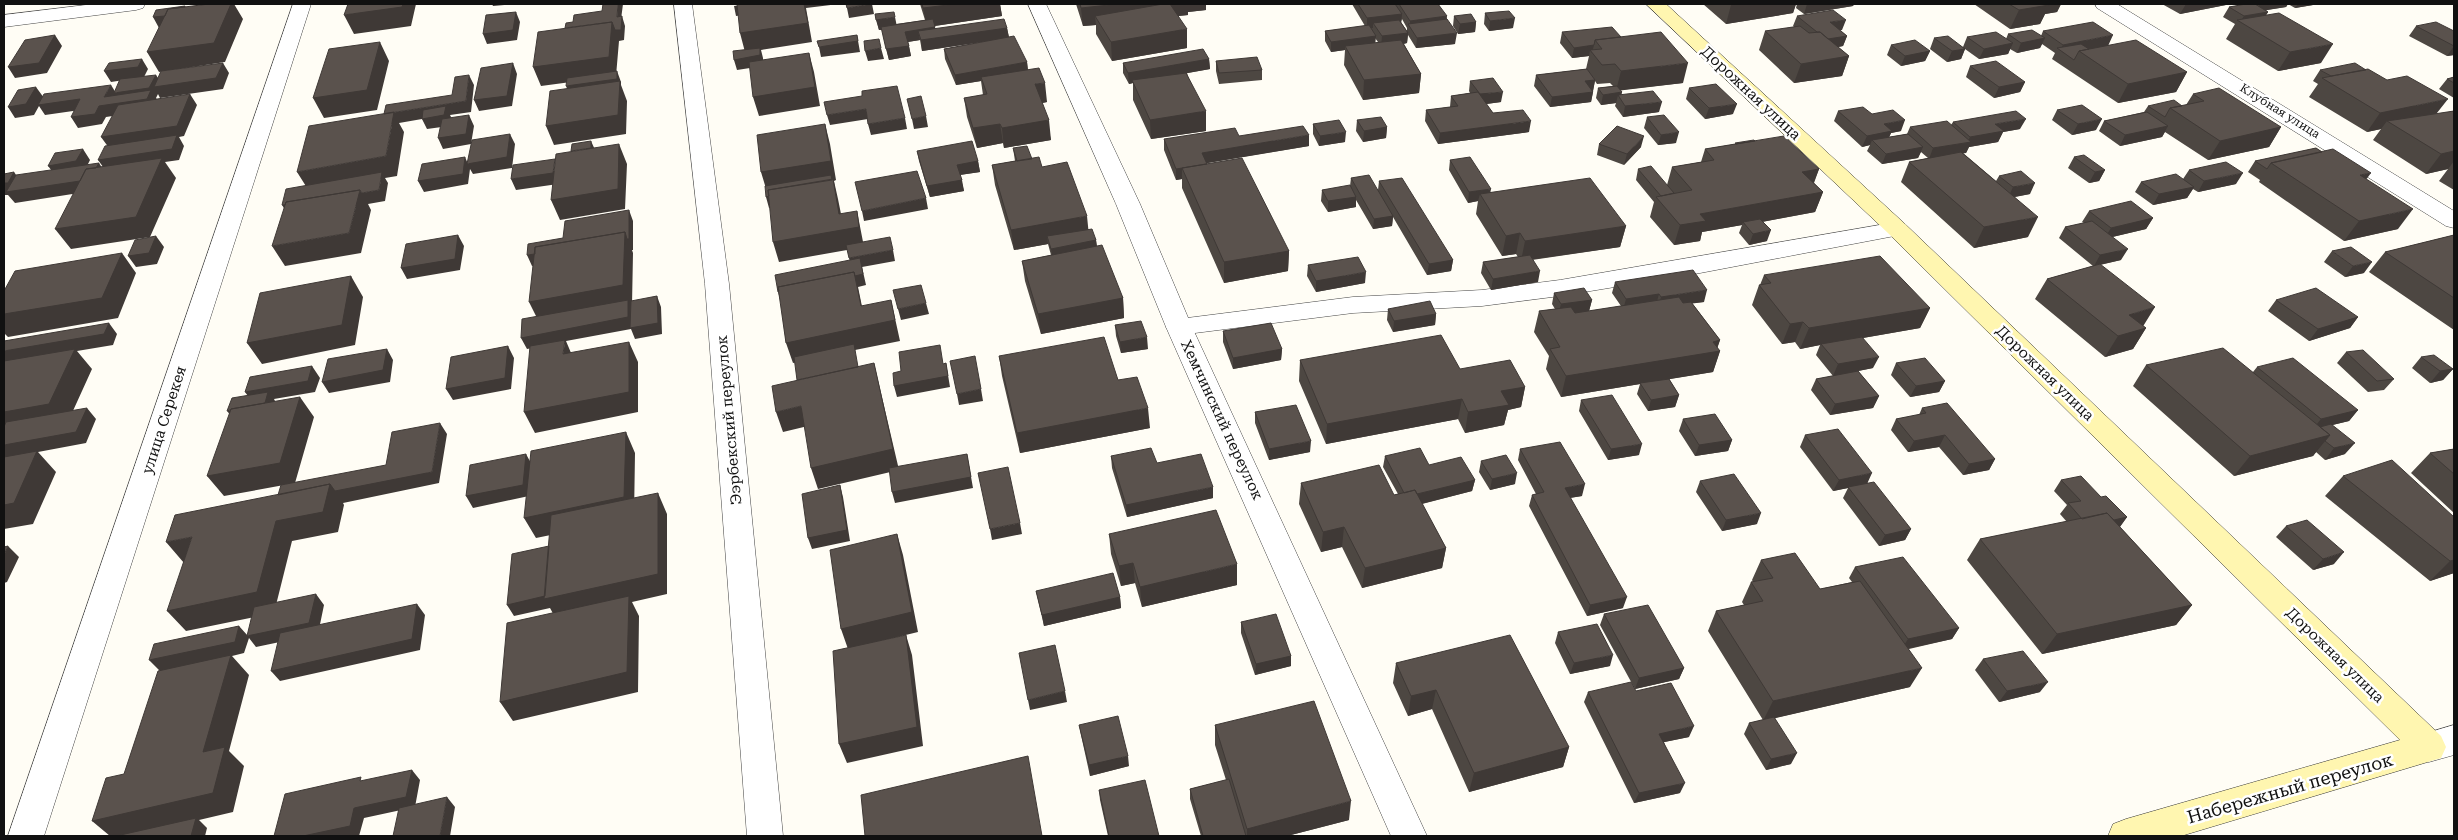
<svg xmlns="http://www.w3.org/2000/svg" width="2458" height="840" font-family="'Roboto Serif',serif">
<rect width="100%" height="100%" fill="#fffdf5"/>
<g fill="none" stroke-linecap="round" stroke-linejoin="round">
<defs>
<path id="lane" d="M1897 222 1905 224 1909 229 1905 234 1700 273 1560 296 1482 306 1353 313 1179 335 1170 333 1166 327 1170 321 1179 319 1353 297 1482 290 1560 280Z"/>
<path id="street" d="M94 4H145L143 8 136 10 4 27V15Z
M293 4H311L44 836H8Z
M674 4H692L729 284 783 836H747L705 284Z
M1028 4H1046L1140 204 1192 327 1427 836H1391L1166 327 1116 204Z
M2095 4H2117L2454 211V228L2446 226 2097 8Z
M2454 725V755L2429 762 2417 758 2412 747 2417 736Z"/>
<path id="secondary" d="M1646 4H1666L1905 224 2441 736 2446 747 2441 758 2181 836H2108L2113 824 2126 819 2400 740 1889 234Z"/>
</defs>
<use href="#lane" stroke="#444" stroke-width="1"/>
<use href="#street" stroke="#444" stroke-width="1"/>
<use href="#secondary" stroke="#333" stroke-width="1"/>
<use href="#lane" fill="#fff" fill-rule="evenodd"/>
<use href="#street" fill="#fff" fill-rule="evenodd"/>
<use href="#secondary" fill="#fff6b0" fill-rule="evenodd"/>
</g>
<path fill="#4d4742" fill-rule="evenodd" d="M920 4H1000L1002 16 935 26V29L1007 28 1009 37 1027 62 1028 70 1047 102 1042 103 1051 140 1004 148 1003 143 977 148 967 117 964 98 983 95 981 81 956 85 945 59 944 49 988 41 922 51 920 40 908 42 911 56 889 60 882 30H879L875 14 896 24 925 20Z
M1076 4H1206V10L1188 12V15L1178 16 1187 48 1112 61 1096 34V25L1083 26Z
M1352 4H1438L1447 19 1455 44 1416 48 1408 35 1407 43 1404 44 1421 74 1419 93 1363 100 1344 65 1345 50 1331 52 1325 41V31L1365 26ZM1402 19 1407 28V31L1401 22ZM1375 38 1378 42 1375 43Z
M1703 4H1796L1793 13 1726 24Z
M1797 4H1854L1853 6 1804 14 1796 8Z
M1974 4H2061L2057 12 2045 14 2040 24 2010 29Z
M2162 4H2231L2180 14Z
M2240 4H2288L2286 7 2266 10 2268 12 2266 15 2321 63 2278 71 2226 39 2235 24 2223 17 2229 7 2241 5Z
M2288 4H2319L2295 8Z
M1485 13 1513 28 1489 31 1484 24Z
M1454 16 1476 22 1475 32 1458 34 1453 26Z
M1797 16 1842 30H1840L1847 36 1843 46 1838 47 1849 56 1842 76 1794 83 1759 50 1765 31 1794 27 1793 26Z
M2416 26 2454 31V55L2447 56 2409 36Z
M2043 31 2108 45 2187 72 2176 92 2118 103 2052 59 2055 53 2042 44 2040 48 2017 53 2010 49 2008 54 1979 59 1965 49 1961 59 1947 62 1930 49 1934 38 1963 47 1967 37 2006 39 2008 34 2041 36Z
M1562 32 1621 37 1683 83 1620 90 1622 92 1621 95 1659 112 1623 117 1615 106 1616 103 1601 105 1596 98 1598 88 1613 86 1610 83 1597 84 1595 81 1593 91H1592L1593 92 1591 102 1550 107 1534 86 1536 75 1586 69 1589 56 1572 58 1560 43Z
M1891 45 1930 51 1925 61 1901 66 1887 55Z
M1209 59 1210 69 1187 73 1206 131 1151 139 1133 100V83L1129 84 1123 73V63Z
M1216 61 1262 70V80L1219 84 1216 71Z
M1970 66 2025 82 2020 92 1994 98 1966 77Z
M2320 70 2437 114 2454 111V190L2439 181 2448 169 2426 174 2373 140 2381 129 2367 132 2309 97 2318 84 2313 81Z
M2454 77V98L2439 89 2447 79Z
M1470 81 1501 102 1486 104 1493 113 1529 132 1438 144 1425 121 1426 110 1450 107 1451 96 1470 93 1469 91Z
M1689 88 1733 114 1705 119 1686 99Z
M2193 94 2281 127 2269 147 2208 160 2165 132 2162 137 2120 146 2099 131 2104 121 2144 112 2148 106H2182L2186 105Z
M2057 110 2096 130 2072 135 2052 120Z
M1838 111 1872 114 1901 131 1891 133 1889 137 1907 134 1910 127 1951 125 1953 122 2020 129 2003 132 1998 142 1969 147 1966 153H1963L1996 181 1999 176 2030 194 2015 197 2028 237 1974 248 1901 182 1909 162 1928 158 1921 152 1918 158 1882 164 1867 151 1870 145 1862 147 1834 121Z
M1647 117 1676 143 1658 145 1644 128Z
M1357 120 1387 127 1386 138 1363 142 1356 131Z
M1313 124 1345 142 1319 146 1313 134Z
M1239 136 1309 146 1206 163 1289 251 1288 271 1224 283 1182 188V179L1176 180 1164 150V139Z
M1735 143 1819 169 1814 183 1823 192 1815 212 1762 222 1767 241 1749 245 1739 233 1742 225 1702 232 1700 241 1674 245 1650 217 1654 202 1636 180 1638 169 1667 185 1672 167 1701 162 1705 149 1735 144Z
M1599 144 1641 147 1624 165 1597 155Z
M1013 148 1032 159 1042 167 1096 240 1097 246 1123 298 1124 318 1041 334 1025 281 1022 261 1051 255 1048 244 1014 250 995 185 992 165 1015 161Z
M2316 148 2366 179 2398 229 2344 241 2259 182 2260 180 2248 172 2255 161Z
M917 151 978 161 980 172 960 175 964 191 930 197 919 161Z
M2074 157 2105 170 2099 181 2089 183 2068 168Z
M1450 160 1490 192 1626 226 1620 247 1532 260 1538 282 1491 290 1481 273 1483 262 1518 257 1516 254 1502 256 1476 214 1478 201 1468 203 1449 170Z
M2189 170 2236 184 2198 192 2193 189 2187 198 2153 205 2135 192 2141 182 2183 179Z
M1351 178 1378 190 1379 181 1453 260 1451 271 1427 275 1393 217 1392 226 1373 229 1356 200V207L1328 212 1321 201 1322 190 1350 186Z
M2089 211 2153 218 2146 229 2112 237 2121 260 2100 265 2143 326 2146 328 2133 349 2105 357 2035 299 2047 279 2093 266 2059 238 2065 227 2084 223 2082 222Z
M2454 235V330L2369 272 2385 252Z
M2332 251 2364 273 2345 277 2324 262Z
M1308 265 1365 283 1316 292 1307 276Z
M1764 275 1930 308 1920 328 1863 338 1873 368 1858 371 1879 396 1873 408 1830 415 1811 390 1816 379 1833 376 1816 355 1820 345 1800 349 1795 342 1782 344 1752 305 1759 285H1760Z
M1615 282 1704 302 1692 303 1720 340 1717 348 1720 351 1713 372 1669 379 1679 395 1675 407 1648 411 1637 394 1640 384 1561 397 1546 369 1549 356 1534 332 1539 311 1555 309 1552 304 1554 293 1592 300 1589 311 1621 306 1612 293Z
M2276 300 2358 317 2350 328 2309 341 2268 311Z
M1388 309 1436 314 1435 325 1393 332 1387 320Z
M1115 325 1148 349 1121 353 1116 336Z
M1223 331 1282 349 1281 360 1233 369 1223 342Z
M2346 352 2394 379 2384 390 2368 392 2337 363Z
M999 356 1118 380 1150 428 1020 453 1002 376Z
M2421 357 2453 369 2443 380 2430 383 2412 368Z
M1300 360 1460 369 1525 387 1521 407 1508 410 1504 425 1465 433 1458 419 1326 444 1299 381Z
M1896 363 1945 381 1939 392 1910 397 1891 375Z
M2146 365 2253 372 2257 367 2358 410 2349 421 2332 425 2345 454 2325 460 2316 452 2313 456 2234 476 2133 386Z
M1581 400 1639 455 1608 460 1579 411Z
M1922 408 1995 459 1989 470 1963 475 1939 447 1908 452 1891 430 1896 419 1919 415Z
M1255 412 1310 452 1269 460 1255 423Z
M1683 419 1732 440 1728 451 1695 456 1679 431Z
M1805 435 1868 483 1911 529 1905 540 1879 546 1843 498 1848 488 1833 491 1800 447Z
M1520 449 1582 496 1570 498 1623 608 1587 616 1529 506 1532 495 1536 494 1518 460Z
M2454 449V513L2411 473 2430 453Z
M1111 456 1213 498 1127 517 1112 468Z
M1385 456 1429 465 1475 480 1472 491 1422 504 1446 548 1442 568 1362 588 1342 547 1321 552 1299 504 1301 483 1394 495 1398 494 1383 467Z
M1481 461 1515 484 1490 490 1479 472Z
M2343 476 2454 517V573L2430 581 2325 496Z
M2061 480 2101 497 2127 517 2120 527 2192 605 2176 625 2042 654 1967 560 1980 539 2067 522 2060 514 2067 505 2054 491Z
M1700 481 1757 524 1722 531 1696 492Z
M2286 526 2334 564 2313 570 2276 537Z
M1109 534 1237 585 1142 607 1135 583 1121 586 1111 554Z
M1761 560 1820 589 1852 582 1849 578 1855 567 1959 628 1952 639 1909 649 1910 687 1775 718 1791 764 1766 770 1744 734 1749 723 1763 720 1708 631 1716 611 1744 605 1742 602 1751 582H1753L1752 580Z
M1036 591 1120 597 1121 608 1044 626Z
M1604 614 1684 668 1679 679 1635 689 1600 625Z
M1241 622 1291 656V666L1255 675 1241 633Z
M1558 632 1610 666 1570 674 1555 643Z
M1983 659 2040 692 1999 702 1975 670Z
M1396 663 1569 747 1563 767 1469 792 1432 709 1408 716 1393 683Z
M1636 691 1689 737 1664 742 1680 793 1634 803 1584 702 1588 692Z
M1079 725 1129 766 1090 776 1081 735Z
M1215 725 1349 820 1287 836H1201L1190 799V789L1226 780 1215 745Z
M1099 790 1159 836H1108L1100 800Z"/>
<path fill="#3f3936" d="M231 4H234L243 19 225 62 159 72 147 52Z
M403 4H416L411 26 354 34 344 15Z
M492 4H514L493 6Z
M618 4H623L620 27 617 17Z
M749 4 786 9 736 16 734 6Z
M799 4H839L806 8 812 42 761 50 763 58V66L737 70 734 60 745 52 740 33Z
M872 4 874 14 849 18 847 8Z
M956 4H1000L1002 16 927 27 923 8Z
M1118 4H1206V10L1188 12V15L1100 24 1095 16 1096 25 1083 26 1081 8Z
M1741 4H1796L1793 13 1726 24 1731 5Z
M1807 4H1854L1853 6 1804 14Z
M2035 4H2061L2057 12 2045 14 2040 24 2010 29 2019 10Z
M2186 4H2231L2180 14Z
M2260 4H2288L2286 7 2255 12Z
M2298 4H2319L2295 8Z
M185 6 159 28 153 17Z
M516 12 520 22 517 40 487 44 483 34Z
M2268 12 2262 22H2240L2244 16Z
M1402 14 1401 24 1373 23V28H1367V18Z
M622 16 625 26 624 40 619 41 616 76 541 86 533 67Z
M1447 16 1446 27H1410V21Z
M895 17 897 27 879 30 876 20Z
M1515 18 1513 28 1489 31 1490 21Z
M1846 20 1842 30 1826 33 1830 22Z
M1476 22 1475 32 1458 34 1460 24Z
M935 27 937 38 918 31 920 40 907 42 905 32Z
M1007 28 1009 38 922 51 921 40Z
M1187 29V48L1112 61 1111 42Z
M1408 33 1407 43 1381 47 1382 36Z
M1457 33 1455 44 1416 48 1417 38Z
M55 35 62 46 47 73 15 78 8 67Z
M857 35 860 52 821 57 819 47Z
M2113 35 2108 46 2065 54 2060 50 2063 45Z
M1376 36 1375 47 1345 46V50L1331 52V42Z
M1847 36 1843 46 1823 50 1826 39Z
M2045 38 2040 48 2017 53 2021 43Z
M380 42 389 61 377 110 324 118 313 98Z
M2013 43 2008 54 1979 59 1984 49Z
M2333 44 2321 63 2278 71 2290 52Z
M1594 45 1592 53 1590 50 1589 56 1572 58 1574 48Z
M909 46 911 56 889 60 886 49Z
M2454 46V55L2447 56Z
M881 48 884 59 868 61 865 51Z
M1965 49 1961 59 1947 62 1952 51Z
M1930 51 1925 61 1901 66 1905 56Z
M809 53 814 72 820 106 759 116 753 97Z
M1849 56 1842 76 1794 83 1801 64Z
M142 59 148 69 144 77 111 82 104 71Z
M1209 59 1210 69 1133 83 1132 80 1133 83 1129 84 1128 73Z
M1027 62 1028 72 981 77V81L956 85 955 75Z
M223 63 229 73 223 89 160 98 158 94 156 98 158 101 153 110 106 117 102 124 78 128 71 117 104 97 111 85 116 93 156 75 163 85Z
M513 63 517 74 512 106 479 111 474 100Z
M1688 63 1683 83 1616 91 1621 71Z
M617 71 621 82V85L627 101 626 134 554 145 546 126 570 96 566 86Z
M2187 72 2176 92 2118 103 2128 84Z
M1421 74 1419 93 1363 100 1364 80Z
M469 75 474 85 471 112 450 115 451 117 449 126 427 129 422 119 399 123 404 132 397 176 385 178 388 183 385 201 368 204 371 210 361 253 285 266 272 246 349 233 356 206 289 216 282 205 359 193 360 190 362 193 379 190 381 179 309 191 297 172 386 156 392 124H389L384 114 466 101Z
M1595 80 1593 91 1583 92 1585 81Z
M2025 82 2020 92 1994 98 1999 87Z
M1045 83 1047 102 1037 104 1035 84Z
M36 87 44 98 80 99 87 109 45 115 39 106 34 115 15 118 8 107Z
M1503 92 1501 102 1479 105 1480 94Z
M1593 92 1591 102 1550 107 1552 97Z
M1622 92 1620 99 1618 95 1616 103 1601 105 1603 95Z
M190 94 197 105 184 136 179 137 184 146 179 160 165 162 176 178 150 237 71 249 55 229 106 171 98 160 109 148 101 137Z
M2448 99 2433 118 2387 121 2381 129 2367 132 2380 113Z
M1662 102 1659 112 1623 117 1625 106Z
M1737 104 1733 114 1705 119 1709 108Z
M866 109 868 119 830 125 827 115Z
M1206 111V131L1151 139 1150 120Z
M469 115 474 126 471 144 443 149 438 138Z
M926 116 928 127 914 129 912 119Z
M905 118 907 129 871 135 868 124Z
M2026 119 2020 129 2003 132 1998 142 1969 147 1966 153 1929 159 1933 148 1967 143 1970 137 1995 124Z
M2102 119 2096 130 2072 135 2078 124Z
M1049 120 1051 140 1004 148 1002 128Z
M1905 120 1901 131 1891 133 1887 142 1872 140 1870 145 1862 147 1867 136 1884 124Z
M1531 121 1529 132 1438 144 1440 133Z
M825 124 830 144 836 180 834 181 838 199 844 229 857 211 864 247 779 262 773 242 835 196 769 208 766 197 767 192 761 172Z
M1000 124 1003 143 977 148 973 128Z
M2168 126 2162 137 2120 146 2125 135Z
M1387 127 1386 138 1363 142 1364 131Z
M2281 127 2269 147 2208 160 2220 141Z
M1346 132 1345 142 1319 146 1320 136Z
M1679 132 1676 143 1658 145 1661 135Z
M510 134 515 144 512 168 473 174 470 169 468 184 424 192 418 181 465 157 468 164Z
M1309 135V146L1202 164V153Z
M1644 136 1641 147 1624 165 1627 154Z
M591 141 596 152 575 166Z
M619 144 627 164 625 209 560 220 551 200Z
M1923 147 1918 158 1882 164 1886 154Z
M83 149 90 160 84 172 56 176 48 166Z
M2454 151V161L2448 169 2426 174 2441 154Z
M978 161 980 172 959 175 957 165Z
M99 163 106 174 98 190 15 203 8 195H4V183L14 172 22 183Z
M1182 168V179L1176 180V169Z
M1819 169 1811 189 1802 172Z
M559 170 558 184 516 190 511 179Z
M2105 170 2099 181 2089 183 2095 172Z
M2243 173 2236 184 2198 192 2204 181Z
M2371 173 2356 193 2360 175Z
M962 180 964 191 930 197 927 186Z
M2035 183 2030 194 2008 198 2013 187Z
M2194 187 2187 198 2153 205 2159 194Z
M1491 189 1489 200 1480 194 1478 201 1468 203 1469 192Z
M1823 192 1815 212 1745 225 1743 222 1742 225 1702 232 1700 241 1674 245 1680 225 1700 214Z
M1356 197V207L1328 212V201Z
M926 198 928 209 864 221 862 211Z
M2413 209 2398 229 2344 241 2359 221Z
M629 210 633 221V250H632L633 253 632 305 657 296 661 307 662 334 635 339 631 329 566 341 574 360 563 354 565 342 527 349 521 338 539 322 529 302 624 252 532 266 527 255 625 232Z
M1087 216 1089 236H1047L1048 244 1014 250 1011 230Z
M1393 216 1392 226 1373 229 1374 219Z
M2038 217 2028 237 1974 248 1984 227Z
M2153 218 2146 229 2104 239 2111 228Z
M1626 226 1620 247 1521 261 1525 241Z
M1771 230 1767 241 1749 245 1753 234Z
M1520 233 1516 254 1502 256 1506 236Z
M458 235 464 246 460 270 407 279 401 268Z
M156 236 164 247 157 264 136 267 128 256Z
M1096 240 1097 251 1053 260 1051 249Z
M2128 249 2121 260 2094 266 2100 255Z
M893 250 895 261 862 267 866 285 858 287 866 326 891 300 900 341 855 350 863 384 855 350 793 363 786 343 781 303 778 292 852 269 849 258Z
M1289 251 1288 271 1224 283V262Z
M122 253 136 273 118 318 8 337 4 333V314Z
M1453 260 1451 271 1427 275 1429 264Z
M2372 262 2364 273 2345 277 2353 266Z
M1540 271 1538 282 1491 290 1493 279Z
M1366 272 1365 283 1316 292V281Z
M351 276 363 297 355 345 262 364 247 343Z
M1707 290 1704 302 1658 308 1661 297Z
M1659 294 1656 305 1623 310 1626 299Z
M1123 298 1124 318 1041 334 1038 314Z
M1592 300 1589 311 1558 316 1561 304Z
M926 303 929 314 901 320 898 309Z
M2155 307 2142 328 2129 315Z
M1930 308 1920 328 1822 345 1821 344 1820 345 1800 349 1809 328Z
M1436 314 1435 325 1393 332 1394 321Z
M2358 317 2350 328 2309 341 2318 329Z
M1803 322 1795 342 1782 344 1790 324Z
M109 323 117 334 113 345 77 351 92 369 67 424 4 436V351Z
M2146 328 2133 349 2105 357 2118 336Z
M1147 337 1148 349 1121 353 1120 342Z
M1720 340 1716 352 1720 351 1713 372 1561 397 1566 376Z
M629 342 638 362V412L535 433 524 412Z
M508 346 514 358 511 389 453 400 446 389Z
M387 349 393 360 390 382 329 393 322 382Z
M1282 349 1281 360 1233 369V358Z
M1879 357 1873 368 1833 376 1838 364Z
M874 363 899 470 818 489 811 468Z
M946 363 950 387 897 397 894 386Z
M312 366 320 378 315 392 274 399 276 403 236 422 227 411 253 403 245 392Z
M2453 369 2443 380 2430 383 2440 371Z
M1945 381 1939 392 1910 397 1916 386Z
M1525 387 1521 407 1508 410 1504 425 1465 433 1468 412 1501 391Z
M981 389 983 401 959 405 957 394Z
M1679 395 1675 407 1648 411 1651 400Z
M1879 396 1873 408 1830 415 1835 404Z
M300 397 314 417 295 483 224 496 207 476Z
M1462 399 1458 419 1326 444 1327 424Z
M801 406 808 426 783 432 776 412Z
M87 408 96 419 86 443 38 452 56 472 33 524 4 529V445Z
M1148 408 1150 428 1020 453 1017 433Z
M2358 410 2349 421 2312 430 2321 419Z
M440 423 447 434 439 483 343 503 344 505 338 532 292 541 274 613 186 631 167 611 275 503 330 484 432 472Z
M626 432 635 453 634 518 536 538 524 518Z
M1945 435 1939 447 1908 452 1914 441Z
M2330 435 2313 456 2234 476 2250 456Z
M1732 440 1728 451 1695 456 1699 445Z
M1311 441 1310 452 1269 460V449Z
M2355 443 2345 454 2325 460 2334 448Z
M1642 444 1639 455 1608 460 1611 449Z
M526 454 532 465 529 496 473 508 466 496Z
M967 454 973 488 895 503 892 492Z
M1995 459 1989 470 1963 475 1969 464Z
M1517 473 1515 484 1490 490 1492 479Z
M1872 473 1867 484 1848 487V488L1833 491 1839 480Z
M1475 480 1472 491 1405 508 1406 497Z
M1585 484 1582 496 1562 499 1565 488Z
M840 485 843 497 850 541 812 549 808 538Z
M1213 487V498L1127 517 1126 505Z
M658 493 667 514V594L632 602 639 616 638 692 513 721 500 702 556 619 550 608 514 616 507 605Z
M1761 513 1757 524 1722 531 1726 520Z
M2127 517 2118 529 2088 526Z
M1020 523 1022 534 992 540 990 529Z
M1344 527 1342 547 1321 552 1323 532Z
M1911 529 1905 540 1879 546 1885 535Z
M897 534 903 555 918 632 848 649 841 629Z
M192 537 184 563 166 542Z
M8 546 19 557 7 582 4 583V555Z
M1446 548 1442 568 1362 588 1365 568Z
M2344 552 2334 564 2313 570 2323 559Z
M2454 560V573L2430 581 2450 561Z
M1133 563 1135 583 1121 586 1119 566Z
M1237 564V585L1142 607 1140 587Z
M316 594 324 605 318 634 256 647 249 638 244 653 232 656 249 675 229 751 244 766 233 812 199 820 207 828 205 836H110L92 821 203 752 160 671 149 660 239 626 248 636Z
M1120 597 1121 608 1044 626 1042 615Z
M1627 597 1623 608 1587 616 1590 605Z
M417 604 425 615 420 650 280 681 271 671Z
M2192 605 2176 625 2042 654 2057 634Z
M1959 628 1952 639 1901 650 1908 639Z
M906 635 912 655 923 746 847 763 839 744Z
M1613 655 1610 666 1570 674 1574 663Z
M1291 656V666L1255 675 1256 664Z
M1684 668 1679 679 1635 689 1639 678Z
M1922 668 1910 687 1763 721 1773 701Z
M2048 682 2040 692 1999 702 2007 691Z
M1436 690 1432 709 1408 716 1411 696Z
M1065 691 1067 702 1030 710 1028 700Z
M1694 726 1689 737 1655 744 1659 734Z
M1569 747 1563 767 1469 792 1474 773Z
M1797 753 1791 764 1766 770 1771 759Z
M1128 756 1129 766 1090 776 1089 765Z
M412 770 420 780 415 807 364 818 359 836H303L354 808Z
M1685 783 1680 793 1634 803 1639 793Z
M447 797 455 807 450 836H440Z
M1351 801 1349 820 1287 836H1247V829Z"/>
<path fill="#5a524d" stroke="#3f3936" d="M209 4H231L214 43 147 52 168 9Z
M348 4H403L402 7 344 15Z
M603 4H618L617 17 622 16 621 30H615L612 22 565 28 566 23 573 22 574 15 602 11Z
M737 4H804L808 23 740 33Z
M846 4H872L847 8Z
M922 4H956L923 8Z
M1080 4H1118L1081 8Z
M1163 4H1170L1187 29 1111 42 1095 16Z
M1358 4H1395L1402 14 1367 18Z
M1399 4H1438L1447 16 1410 21Z
M1730 4H1741L1731 5Z
M2009 4H2047L2049 5 2019 10Z
M2246 4H2255L2268 12 2244 16 2229 7Z
M185 6V7L168 9 165 16 153 17 156 10Z
M1833 10 1846 20 1830 22 1847 36 1828 39 1820 32H1817L1797 16Z
M1509 11 1515 18 1490 21 1485 13Z
M516 12 513 30 483 34 486 15Z
M894 12 895 17 876 20 875 14Z
M2279 13 2333 44 2290 52 2237 20Z
M1471 14 1476 22 1460 24 1454 16Z
M933 19 935 27 905 32 909 46 886 49 881 27Z
M1004 19 1007 28 921 40 918 31Z
M1447 19 1457 33 1417 38 1408 24Z
M1399 20 1408 33 1382 36 1373 23Z
M612 22 609 57 533 67 538 32Z
M2093 22 2113 35 2063 45 2043 31Z
M2436 22 2454 31V46L2416 26Z
M1369 25 1376 36 1331 42 1325 31Z
M1800 26 1809 33 1820 32 1849 56 1801 64 1765 31Z
M1612 27 1621 37 1595 40 1594 45 1574 48 1562 32Z
M2032 30 2045 38 2021 43 2008 34Z
M1661 32 1688 63 1621 71 1615 64 1602 65 1590 50 1602 49 1595 40Z
M1996 32 2013 43 1984 49 1967 37Z
M55 35 39 63 8 67 25 40Z
M857 35 858 41 819 47 817 41Z
M1014 36 1027 62 955 75 944 49Z
M1948 36 1965 49 1952 51 1934 38Z
M879 39 881 48 865 51 864 41Z
M1401 40 1421 74 1364 80 1345 46Z
M1915 40 1930 51 1905 56 1891 45Z
M2136 40 2187 72 2128 84 2079 51Z
M380 42 367 90 313 98 329 49Z
M2081 44 2089 49 2079 51 2074 60 2057 48Z
M760 48V55L734 60 733 51Z
M1203 49 1209 59 1128 73 1123 63Z
M809 53 815 87 753 97 749 62Z
M1257 57 1262 70 1219 73 1216 61Z
M142 59 138 67 104 71 109 63Z
M1996 61 2025 82 1999 87 1970 66Z
M223 63 216 78 154 87 161 71Z
M513 63 507 96 474 100 481 68Z
M2355 63 2366 70 2331 76 2320 70Z
M1039 68 1045 83 1035 84 1049 120 1002 128 1000 124 973 128 964 98 987 94 981 77Z
M1587 69 1595 80 1585 81 1593 92 1552 97 1536 75Z
M2368 69 2387 80 2407 76 2448 99 2380 113 2322 78Z
M617 71V79L566 86 567 78Z
M1186 73 1206 111 1150 120 1132 80Z
M156 75 149 88 114 93 120 79Z
M469 75 466 101 384 114 386 105 452 95 455 77Z
M2454 77V83L2447 79Z
M1493 78 1503 92 1480 94 1470 81Z
M620 81 618 115 546 126 550 91Z
M1716 84 1737 104 1709 108 1689 88Z
M111 85 104 97 151 90 147 99 99 106 95 114 71 117 80 99 38 105 44 94Z
M897 86 905 118 868 124 866 109 827 115 824 102 862 96V91Z
M1617 86 1622 92 1603 95 1598 88Z
M36 87 26 104 8 107 18 90Z
M2219 88 2281 127 2220 141 2170 108 2204 101 2193 94Z
M1653 91 1662 102 1625 106 1618 95Z
M1478 92 1493 113 1523 110 1531 121 1440 133 1426 110 1458 106 1451 96Z
M190 94 177 126 101 137 118 105Z
M921 96 926 116 912 119 907 99Z
M2174 100 2182 106 2170 108 2165 117 2148 106Z
M2082 105 2102 119 2078 124 2057 110Z
M446 106 444 115 422 119 423 110Z
M1863 107 1872 114 1893 110 1905 120 1884 124 1892 131 1867 136 1838 111Z
M2016 111 2026 119 1995 124 2004 131 1970 137 1953 122Z
M2454 111V151L2441 154 2387 121Z
M394 112 386 156 297 172 309 126Z
M2147 112 2168 126 2125 135 2104 121Z
M469 115 466 134 438 138 442 119Z
M1664 115 1679 132 1661 135 1647 117Z
M1381 117 1387 127 1364 131 1357 120Z
M1339 120 1346 132 1320 136 1313 124Z
M1947 121 1971 142 1933 148 1910 127Z
M825 124 831 161 761 172 757 135Z
M1303 126 1309 135 1202 153 1207 164 1176 169 1164 139 1235 128 1239 136Z
M1617 126 1644 136 1627 154 1599 144Z
M510 134 507 157 467 164 472 140Z
M1908 134 1923 147 1886 154 1872 140Z
M177 135 172 149 98 160 105 146Z
M1784 136 1819 169 1802 172 1823 192 1700 214 1706 221 1680 225 1656 197 1692 190 1672 167 1714 160 1705 149Z
M1754 140 1755 141 1736 144 1735 143Z
M591 141V148L571 151 572 144Z
M972 141 978 161 957 165 962 180 927 186 917 151Z
M619 144 618 189 551 200 556 154Z
M1027 146 1032 159 1017 161 1013 148Z
M2316 148 2322 152 2271 163 2267 169 2255 161Z
M83 149 76 161 48 166 55 153Z
M2333 149 2371 173 2360 175 2413 209 2359 221 2271 163Z
M1961 152 2038 217 1984 227 1909 162Z
M2084 155 2105 170 2095 172 2074 157Z
M465 157 463 174 418 181 422 164Z
M1039 157 1042 167 1067 162 1087 216 1011 230 992 165Z
M1470 157 1491 189 1469 192 1450 160Z
M162 158 136 217 55 229 86 169Z
M1242 158 1289 251 1224 262 1182 168Z
M555 159 553 173 511 179 513 165Z
M2226 162 2243 173 2204 181 2189 170Z
M99 163 96 168 86 169 80 181 6 192 16 175Z
M1651 166 1674 193 1661 196 1638 169Z
M917 171 926 198 862 211 855 182Z
M2021 171 2035 183 2013 187 1999 176Z
M14 172 8 183H4V174Z
M382 172 379 190 362 193 360 190 286 202 285 205H282L286 189Z
M2176 174 2194 187 2159 194 2141 182Z
M831 175 832 180 768 190 769 196 766 197 765 186Z
M1369 175 1393 216 1374 219 1351 178Z
M1402 178 1453 260 1429 264 1379 181Z
M1590 178 1626 226 1525 241 1520 233 1506 236 1480 194Z
M833 179 839 214 857 211 859 227 773 242 768 190Z
M1350 185 1356 197 1328 201 1322 190Z
M360 190 349 233 272 246 286 202Z
M2131 201 2153 218 2111 228 2089 211Z
M629 210V239H627L625 232 535 247V254L527 255 528 244 563 238 565 221Z
M1760 219 1771 230 1753 234 1743 222Z
M2092 221 2128 249 2100 255 2065 227Z
M1092 229 1096 240 1051 249 1047 236Z
M625 232 623 285 529 302 535 247Z
M458 235 455 259 401 268 406 244Z
M2454 235V298L2385 252Z
M156 236 149 253 128 256 135 240Z
M890 237 893 250 849 258 846 245Z
M1102 245 1123 298 1038 314 1022 261Z
M2351 247 2372 262 2353 266 2332 251Z
M122 253 102 298 4 314V291L15 271Z
M1530 255 1540 271 1493 279 1483 262Z
M1880 256 1930 308 1809 328 1803 322 1790 324 1759 285 1771 283 1764 275Z
M1358 257 1366 272 1316 281 1308 265Z
M860 258 863 274 855 276 854 272 778 287 779 291 778 292 775 275Z
M2100 264 2155 307 2129 315 2146 328 2118 336 2047 279Z
M1693 270 1707 290 1661 297 1659 294 1626 299 1615 282Z
M854 272 861 306 891 300 895 320 786 343 778 287Z
M351 276 342 325 247 343 260 293Z
M921 285 926 303 898 309 893 290Z
M1584 288 1592 300 1561 304 1554 293Z
M2316 288 2358 317 2318 329 2276 300Z
M657 296 658 323 630 328 631 301Z
M1679 297 1683 303 1691 302 1720 340 1713 342 1720 351 1566 376 1550 349 1560 347 1539 311 1571 307 1575 313Z
M628 300V317L521 338 522 319Z
M1430 301 1436 314 1394 321 1388 309Z
M1141 321 1147 337 1120 342 1115 325Z
M109 323 104 334 4 351V341Z
M1271 323 1282 349 1233 358 1223 331Z
M1441 335 1460 369 1510 360 1525 387 1501 391 1509 405 1468 412 1462 399 1327 424 1300 360Z
M1104 337 1118 380 1137 377 1148 408 1017 433 999 356Z
M1862 337 1879 357 1838 364 1821 344Z
M565 340 563 354 629 342V392L524 412 530 346Z
M854 344 858 367 797 380 794 357Z
M940 345 943 364 946 363 948 376 894 386 893 373 901 371 899 352Z
M508 346 505 378 446 389 451 357Z
M2223 348 2330 435 2250 456 2146 365Z
M75 349 49 404 4 412V361Z
M387 349 383 370 322 382 328 359Z
M2363 350 2394 379 2377 381 2346 352Z
M2434 355 2453 369 2440 371 2421 357Z
M975 356 981 389 957 394 950 361Z
M1925 358 1945 381 1916 386 1896 363Z
M2293 358 2358 410 2321 419 2257 367Z
M874 363 893 449 811 468 801 406 776 412 772 386Z
M312 366 308 381 245 392 250 377Z
M1858 371 1879 396 1835 404 1816 379Z
M1669 379 1679 395 1651 400 1640 383Z
M268 392 265 403 231 409 230 410 227 411 232 398Z
M1612 395 1642 444 1611 449 1581 400Z
M300 397 280 463 207 476 231 409Z
M1947 403 1995 459 1969 464 1945 435 1914 441 1896 419 1926 413 1922 408Z
M1296 405 1311 441 1269 449 1255 412Z
M87 408 76 432 4 445V427L6 422Z
M1715 414 1732 440 1699 445 1683 419Z
M440 423 432 472 335 491 330 484 278 495 281 485 386 465 392 432Z
M2331 424 2355 443 2334 448 2325 441 2330 435 2320 427Z
M1838 429 1872 473 1839 480 1805 435Z
M626 432 624 497 524 518 531 451Z
M1560 442 1585 484 1565 488 1627 597 1590 605 1532 495 1544 492 1520 449Z
M1151 448 1157 463 1201 454 1213 487 1126 505 1111 456Z
M1420 448 1429 465 1461 457 1475 480 1417 494 1415 490 1404 493 1385 456Z
M2454 449V474L2430 453Z
M37 451 14 503 4 505V457Z
M526 454 523 485 466 496 470 465Z
M967 454 971 477 892 492 889 468Z
M1506 455 1517 473 1492 479 1481 461Z
M2392 460 2454 517V560L2450 561 2343 476Z
M1379 465 1394 495 1415 490 1446 548 1365 568 1344 527 1323 532 1301 483Z
M1008 467 1020 523 990 529 978 473Z
M1734 474 1761 513 1726 520 1700 481Z
M2081 476 2101 497 2106 496 2127 517 2114 520 2107 513 2082 519 2068 503 2081 501 2061 480Z
M1874 482 1911 529 1885 535 1848 487Z
M330 484 323 512 276 521 257 592 167 611 192 537 166 542 175 515Z
M840 485 847 530 808 538 802 494Z
M658 493V574L544 599 551 515Z
M1216 510 1237 564 1140 587 1133 563 1119 566 1109 534Z
M2107 513 2192 605 2057 634 1980 539Z
M2307 520 2344 552 2323 559 2286 526Z
M897 534 912 612 841 629 830 550Z
M8 546 4 555V547Z
M549 546 545 596 507 605 512 554Z
M1795 553 1820 589 1860 581 1922 668 1773 701 1716 611 1763 601 1751 582 1773 578 1761 560Z
M1903 557 1959 628 1908 639 1855 567Z
M1113 573 1120 597 1042 615 1036 591Z
M316 594 309 623 247 636 254 607Z
M629 596 627 672 500 702 507 623Z
M417 604 412 639 271 671 280 633Z
M1648 605 1684 668 1639 678 1604 614Z
M1276 614 1291 656 1256 664 1241 622Z
M1597 624 1613 655 1574 663 1558 632Z
M239 626 235 642 149 660 154 644Z
M906 635 917 727 839 744 833 651Z
M1510 635 1569 747 1474 773 1436 690 1411 696 1396 663Z
M1055 645 1065 691 1028 700 1019 653Z
M2023 651 2048 682 2007 691 1983 659Z
M231 655 203 752 225 747 213 793 92 821 106 778 124 774 158 671Z
M1631 682 1636 691 1671 683 1694 726 1659 734 1685 783 1639 793 1588 692Z
M1314 701 1351 801 1247 829 1215 725Z
M1118 716 1128 756 1089 765 1079 725Z
M1774 717 1797 753 1771 759 1749 723Z
M1028 756 1042 836H865L861 795Z
M412 770 406 797 354 808 350 826 303 836H274L285 794 361 777 360 781Z
M1229 779 1246 836H1203L1190 789Z
M1145 780 1159 836H1109L1099 790Z
M447 797 440 836H393L399 808Z
M196 818 191 836H116Z"/>
<g text-anchor="middle" dominant-baseline="central" stroke-width="5" stroke-linejoin="round" paint-order="stroke">
<g font-size="12" fill="#111" stroke="#fff">
<text transform="translate(2280 111) rotate(32)">Клубная улица</text>
</g>
<g font-size="15" fill="#111" stroke="#fff">
<text transform="translate(1751 93) rotate(43)">Дорожная улица</text>
<text transform="translate(2045 373) rotate(44)">Дорожная улица</text>
<text transform="translate(164 420) rotate(-72)">улица Серекея</text>
<text transform="translate(729 420) rotate(-95)">Ээрбекский переулок</text>
<text transform="translate(1222 420) rotate(65)">Хемчинский переулок</text>
<text transform="translate(2335 655) rotate(44)">Дорожная улица</text>
</g>
<g font-size="18" fill="#111" stroke="#fff">
<text transform="translate(2290 788) rotate(-16)">Набережный переулок</text>
</g>
</g>
<rect width="2458" height="840" fill="none" stroke="#111111" stroke-width="10"/>
</svg>
